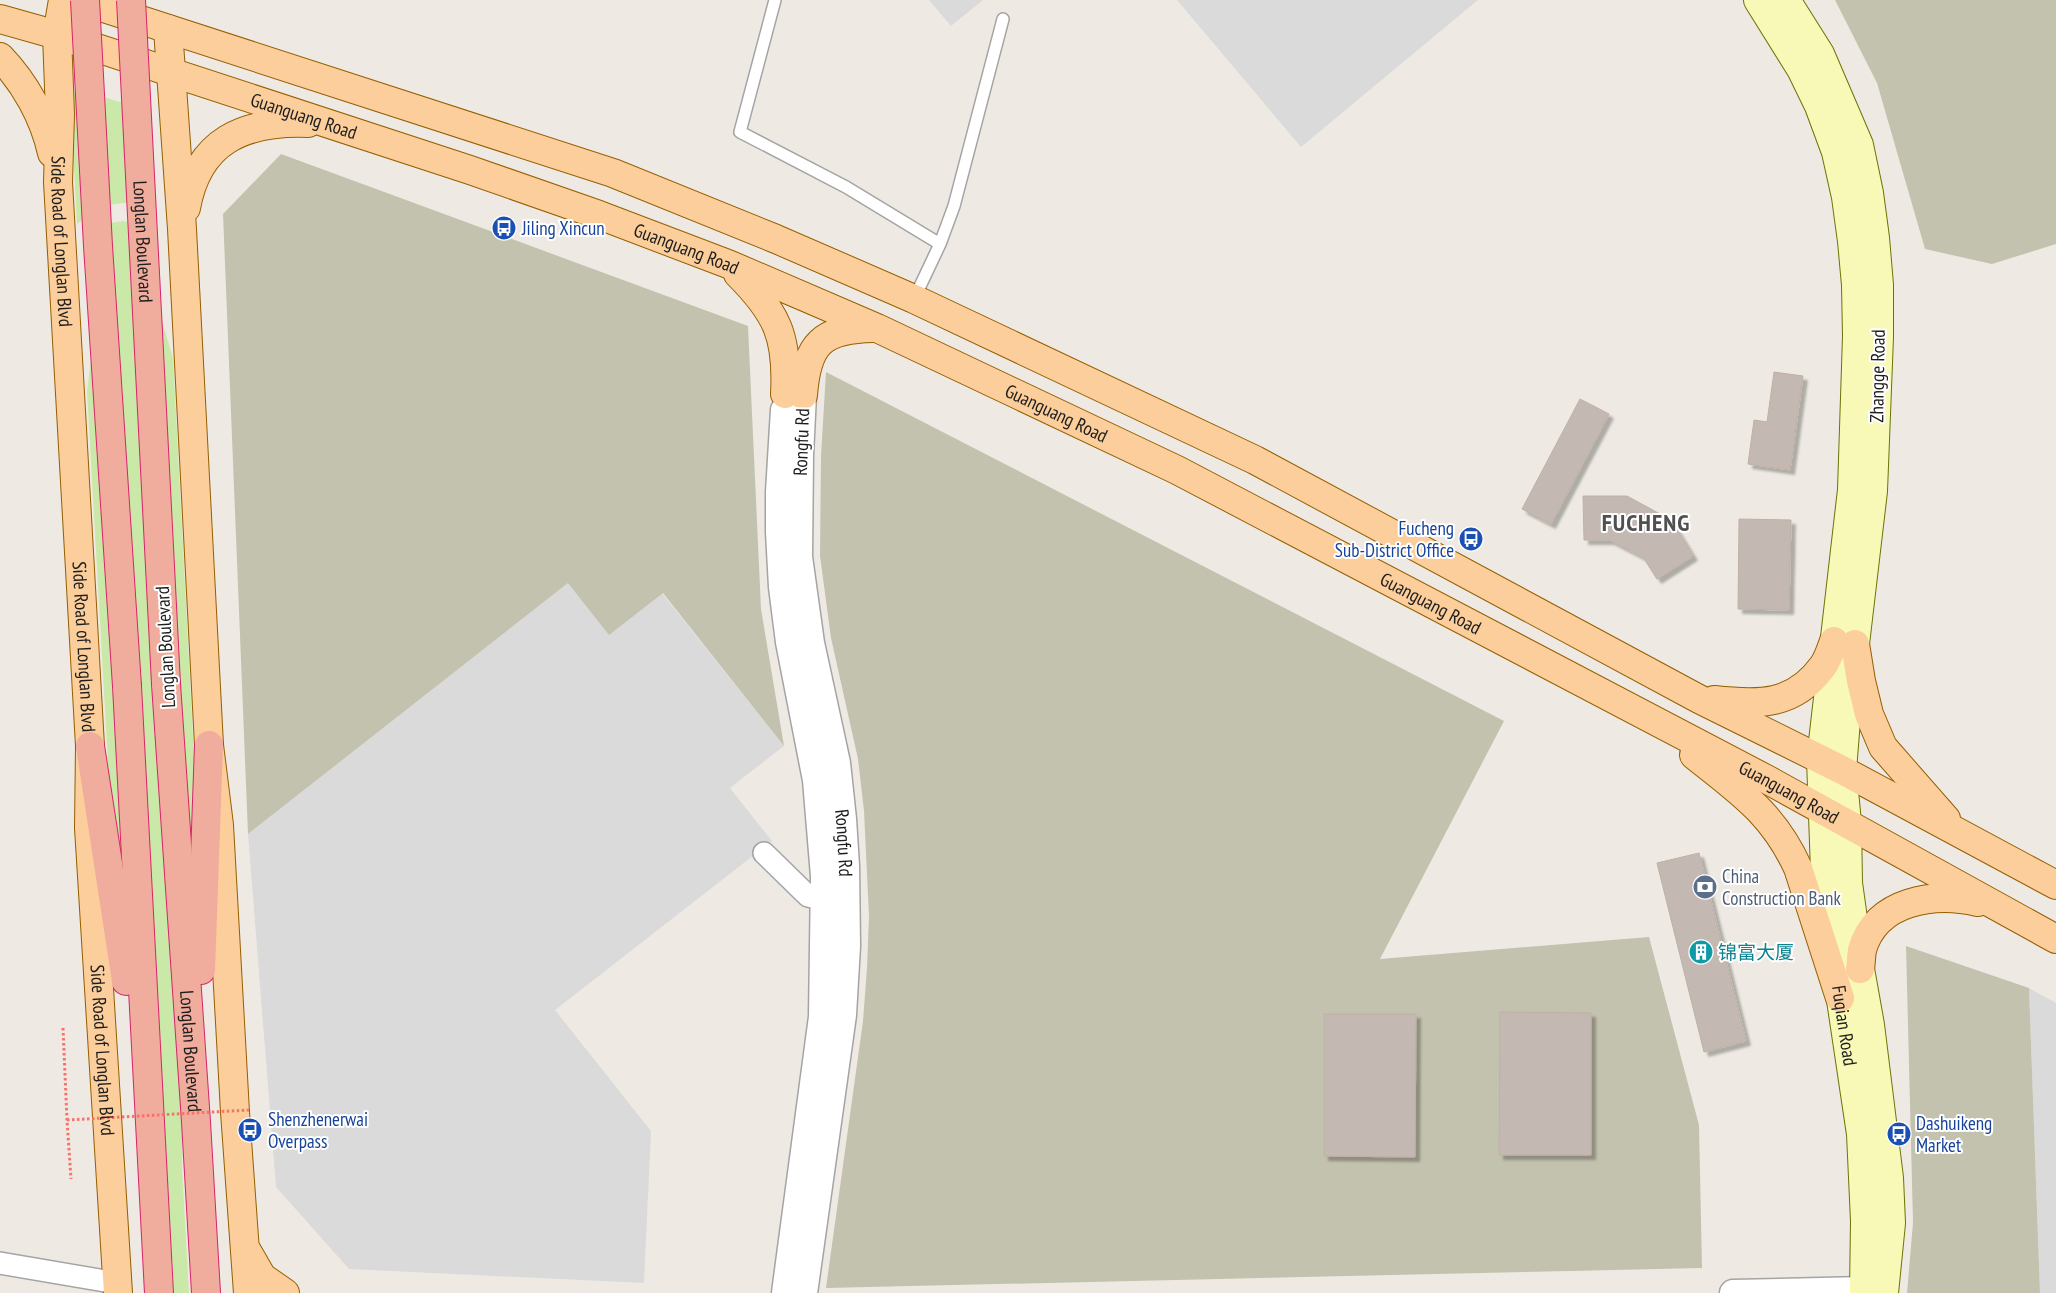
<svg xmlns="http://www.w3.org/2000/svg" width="2056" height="1293" font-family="'PT Sans Narrow','Noto Sans SC',sans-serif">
<defs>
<filter id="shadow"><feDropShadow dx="4.5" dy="4.5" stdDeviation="1" flood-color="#0004"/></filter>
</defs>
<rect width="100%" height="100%" fill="#eeeae3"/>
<path fill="#dbdada" d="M929 0H983L951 26Z
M1177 0H1478L1301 147Z
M568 583 662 593 784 746 730 788 772 841 555 1010 651 1131 644 1283 349 1269 276 1187 248 834Z
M2029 988 2056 1003V1293H2040Z"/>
<path fill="#c3c2ae" d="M1835 0H2056V244L1992 264 1925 249 1877 83Z
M281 154 748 326 761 609 784 746 663 593 609 635 568 583 248 834 223 214Z
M826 372 1504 721 1380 959 1649 937 1699 1125 1702 1268 826 1288 863 1021 867 968 869 916 864 811 858 759 831 638 820 556 821 456Z
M1906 946 2029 988 2040 1293H1907L1913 1223Z"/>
<path fill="#cae9a8" d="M76 88 148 111 134 203C107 202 98 208 77 224L71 112 72 96Z
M123 221 133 224 173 358 195 776 183 1082 182 1166 189 1293H174L166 1150 157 1083 112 822 108 763 87 391 94 333 102 228 111 223Z"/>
<path fill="#c3b9b2" stroke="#c0b0a5" filter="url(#shadow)" d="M1774 372 1803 376 1790 470 1748 464 1754 420 1767 422Z
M1580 399 1609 414 1551 524 1522 509Z
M1583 496H1627L1671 520 1693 556 1657 579 1643 557 1610 540H1584Z
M1739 519 1791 520 1789 610 1738 609Z
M1699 853 1746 1041 1704 1052 1657 863Z
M1500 1012 1591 1013V1155H1499Z
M1324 1014H1416L1415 1157 1324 1156Z"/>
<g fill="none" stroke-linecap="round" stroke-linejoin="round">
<defs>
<path id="service" d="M775 0 740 132 846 187 940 244
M914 299 940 244 954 206 1003 19"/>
<path id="minor" d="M764 853 808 896 817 898H839
M0 1263 117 1283"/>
<g id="tertiary">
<path id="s1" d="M803 395 800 455 799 557 811 643 837 763 843 819 846 866 847 946 843 1015 804 1293"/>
<path d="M784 410 779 492V532L782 587 789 642 816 780 824 876 822 1017 785 1293"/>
<path d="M1733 1293 1864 1290"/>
</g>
<g id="secondary">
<path id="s2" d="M1758 0 1801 69 1819 106 1836 152 1846 197 1852 241 1856 285 1857 336 1852 490 1821 759 1825 871 1831 933 1861 1134 1865 1221 1864 1293"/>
<path d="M1786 0 1820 54 1859 145 1869 193 1875 238 1879 285V337L1873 491 1846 720 1842 770 1847 823 1848 883 1860 969 1870 1025 1889 1178 1891 1223 1884 1293"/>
</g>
<g id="primary">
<path id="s3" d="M63 0 57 35 60 114 58 182 90 746 89 828 118 1293"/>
<path d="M79 0 613 173 776 239 914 299 1255 460 1699 699 1842 770 2056 885"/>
<path id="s4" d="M0 19 57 35 470 170 599 215 728 264 877 328 1177 470 1768 780 2056 939"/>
<path d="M168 29 182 229 209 745 219 825 235 1112 248 1293"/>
<path d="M0 57C25 83 44 117 52 153"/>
<path d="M186 208C198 140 244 121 308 123"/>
<path d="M738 274C778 314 788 338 785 394"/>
<path d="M803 395C807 343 822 329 873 328"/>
<path d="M1855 644 1861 681 1869 714 1883 747 1946 819"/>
<path d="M1714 700C1759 705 1794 706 1823 666 1828 659 1831 649 1834 641"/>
<path d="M1694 755C1740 792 1773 813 1798 868L1840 998"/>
<path d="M1860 969C1861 963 1861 956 1862 950 1876 900 1934 892 1978 902"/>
<path d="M247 1251 262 1277 285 1293"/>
</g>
<g id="trunk">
<path id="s5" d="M166 684 196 1122 206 1293"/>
<path d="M127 686 159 1293"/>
<path d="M90 746 126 981"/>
<path d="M201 970 209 745"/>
</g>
</defs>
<use href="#service" stroke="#a4a4a4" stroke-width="14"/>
<use href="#minor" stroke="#a4a4a4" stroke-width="24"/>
<use href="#tertiary" stroke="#a4a4a4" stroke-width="29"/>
<use href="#secondary" stroke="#6b7305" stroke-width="30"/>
<use href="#primary" stroke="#955e01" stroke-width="30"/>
<use href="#trunk" stroke="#d72469" stroke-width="30"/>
<path stroke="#f97269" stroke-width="3" stroke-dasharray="2.5 2.5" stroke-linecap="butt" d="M63 1028 67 1120 71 1179"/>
<use href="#service" stroke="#fff" stroke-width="11"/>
<use href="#minor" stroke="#fff" stroke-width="21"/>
<use href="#tertiary" stroke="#fff" stroke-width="26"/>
<use href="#secondary" stroke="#f8f9b6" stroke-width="28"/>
<use href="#primary" stroke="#fbce9b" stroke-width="28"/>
<use href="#trunk" stroke="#f0ac9d" stroke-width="28"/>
<defs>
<g id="trunk-bridge">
<path d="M85 0 98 246 127 686"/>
<path id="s6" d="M131 0 166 684"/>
</g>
</defs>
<use href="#trunk-bridge" stroke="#d72469" stroke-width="30" stroke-linecap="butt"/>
<path stroke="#f97269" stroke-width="3" stroke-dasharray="2.5 2.5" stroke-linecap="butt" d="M67 1120 249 1110"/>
<use href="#trunk-bridge" stroke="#f0ac9d" stroke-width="28"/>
</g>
<defs>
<symbol id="bus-disc" viewBox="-11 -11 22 22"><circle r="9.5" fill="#1a4fb4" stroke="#fff"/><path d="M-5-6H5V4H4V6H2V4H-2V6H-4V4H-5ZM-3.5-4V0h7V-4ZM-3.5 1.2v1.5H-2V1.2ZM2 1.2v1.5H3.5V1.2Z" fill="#fff"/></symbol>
<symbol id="bank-disc" viewBox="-11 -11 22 22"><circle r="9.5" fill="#5c6f8a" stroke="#fff"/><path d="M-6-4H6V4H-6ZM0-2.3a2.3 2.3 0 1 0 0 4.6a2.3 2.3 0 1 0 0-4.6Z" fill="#fff"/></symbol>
<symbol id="building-disc" viewBox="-11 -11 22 22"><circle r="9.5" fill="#0f9aa8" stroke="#fff"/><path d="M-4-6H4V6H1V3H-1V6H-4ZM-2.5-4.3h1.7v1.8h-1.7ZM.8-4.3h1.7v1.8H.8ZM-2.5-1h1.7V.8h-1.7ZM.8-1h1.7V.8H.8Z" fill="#fff"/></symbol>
</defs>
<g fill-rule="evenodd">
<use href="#bus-disc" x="490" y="214" width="28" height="28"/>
<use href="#bus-disc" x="1457" y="525" width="28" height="28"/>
<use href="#bank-disc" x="1691" y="873" width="28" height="28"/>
<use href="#building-disc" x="1687" y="938" width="28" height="28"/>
<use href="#bus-disc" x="236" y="1116" width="28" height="28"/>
<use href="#bus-disc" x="1885" y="1120" width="28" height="28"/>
</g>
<g text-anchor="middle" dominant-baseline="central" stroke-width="4" stroke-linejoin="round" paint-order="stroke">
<g font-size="19" fill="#1d1d1d" stroke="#fff">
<text stroke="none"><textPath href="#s4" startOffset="319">Guanguang Road</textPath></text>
<text stroke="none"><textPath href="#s3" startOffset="242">Side Road of Longlan Blvd</textPath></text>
<text stroke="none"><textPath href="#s6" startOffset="242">Longlan Boulevard</textPath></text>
<text stroke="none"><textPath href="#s4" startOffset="724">Guanguang Road</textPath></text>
<text transform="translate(1877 376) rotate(-89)">Zhangge Road</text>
<text stroke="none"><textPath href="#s4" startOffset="1129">Guanguang Road</textPath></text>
<text transform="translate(801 442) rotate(-88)">Rongfu Rd</text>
<text stroke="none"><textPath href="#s4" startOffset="1549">Guanguang Road</textPath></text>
<text stroke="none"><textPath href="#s3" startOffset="648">Side Road of Longlan Blvd</textPath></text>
<text transform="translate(165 647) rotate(-93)">Longlan Boulevard</text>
<text stroke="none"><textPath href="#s4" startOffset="1954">Guanguang Road</textPath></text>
<text stroke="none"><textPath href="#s1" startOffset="452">Rongfu Rd</textPath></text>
<text stroke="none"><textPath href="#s2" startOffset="1050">Fuqian Road</textPath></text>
<text stroke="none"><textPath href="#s3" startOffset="1052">Side Road of Longlan Blvd</textPath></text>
<text stroke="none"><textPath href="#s5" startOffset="368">Longlan Boulevard</textPath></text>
</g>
<g font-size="19" fill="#164399" stroke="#fff" text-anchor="start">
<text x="522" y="228">Jiling Xincun</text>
<text x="1454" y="528" text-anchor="end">Fucheng<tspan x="1454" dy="22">Sub-District Office</tspan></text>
<text x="268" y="1119">Shenzhenerwai<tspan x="268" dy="22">Overpass</tspan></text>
<text x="1916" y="1123">Dashuikeng<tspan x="1916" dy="22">Market</tspan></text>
</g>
<g font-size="19" fill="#4e5e75" stroke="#fff" text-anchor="start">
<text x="1722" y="876">China<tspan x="1722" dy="22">Construction Bank</tspan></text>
</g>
<g font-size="19" fill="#0d838f" stroke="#fff" text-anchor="start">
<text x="1718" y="952">锦富大厦</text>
</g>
<g font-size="24" font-weight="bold" letter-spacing="1" fill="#505050" stroke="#fff">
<text x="1646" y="522">FUCHENG</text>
</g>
</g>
</svg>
